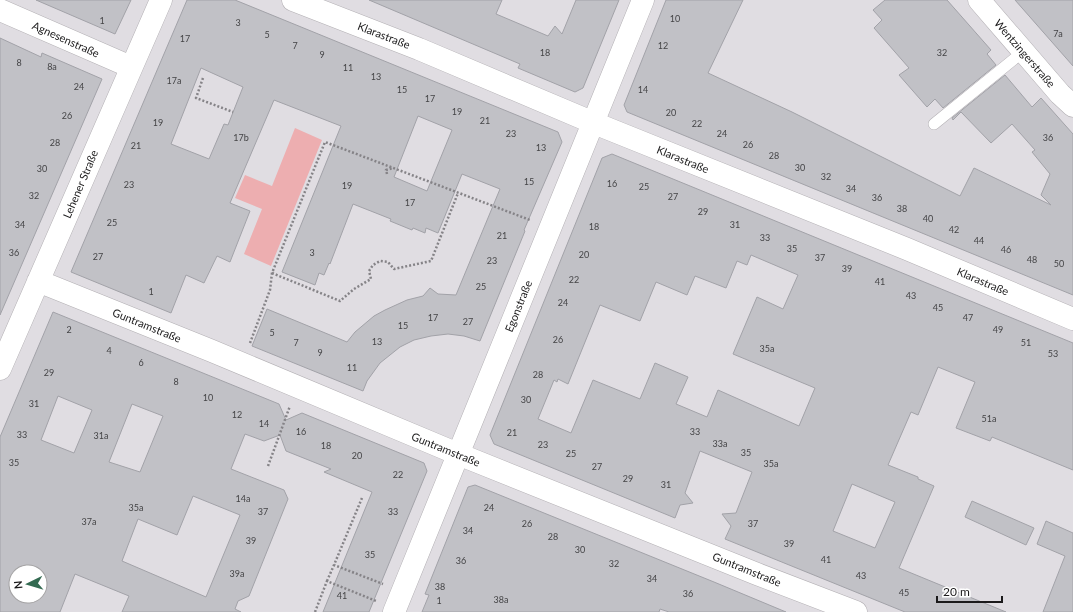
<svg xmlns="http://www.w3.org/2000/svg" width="1073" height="612" font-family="Lato,sans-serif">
<rect width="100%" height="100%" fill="#e0dde2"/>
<path fill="#edaeb0" d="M295 128 322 140 271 266 244 254 262 209 235 198 245 175 272 186Z"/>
<path fill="#c1c1c6" stroke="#a2a2a8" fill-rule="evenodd" d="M36 0H131L115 34Z
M187 0H235L558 132 562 142 524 230 525 231 480 341 464 336 448 334 431 336 414 340 400 347 380 363 367 381 363 391 252 346 267 309 347 342 355 332 374 316 385 310 407 300 423 296 430 288 438 294 456 295 500 189 462 174 438 233 426 228 425 233 413 228 412 230 390 221 391 219 353 204 330 264 329 263 324 275 319 273 315 285 282 272 341 126 274 100 230 203 250 211 230 262 217 256 204 283 186 275 171 313 71 272ZM201 68 243 87 228 125 224 124 209 159 171 144ZM418 116 452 130 427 191 394 177Z
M369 0H502L496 14 548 36 555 26 562 34 576 0H619L583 88 575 92 518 68 520 64Z
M666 0H743L708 73 792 112 960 196 974 168 1051 205 1041 195 1050 174 1032 152 1035 150 1012 124 991 143 961 112 953 120 952 118 1005 75 1032 107 1041 98 1073 134V295L627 112 624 105Z
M885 0H947L991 50 987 54 996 65 943 108 935 99 927 107 899 75 909 68 874 28 882 20 873 10Z
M1015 0H1073V66Z
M0 38 41 57 42 53 102 79 0 315Z
M612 154 1073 343V470L992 437 990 441 956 428 975 382 938 367 918 415 911 412 888 465 918 477V479L934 486 899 568 1006 612H905L725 539 731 526 722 514 736 513 752 472 700 451 685 493 693 503 680 505 675 518 494 444 490 435 602 158ZM751 255 798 275 783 309 757 297 733 354 815 388 799 426 718 390 707 417 676 404 688 377 655 363 640 399 593 380 571 433 538 419 554 380 557 382 558 379 568 384 600 305 640 321 656 282 687 295 695 276 726 288 737 261 747 265ZM852 484 895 502 875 548 833 531Z
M53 312 279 404 286 420 302 413 424 463 427 471 369 612H323L372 492 324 472 331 469 286 451 280 435 264 441 245 434 231 469 284 490 288 499 249 596 238 601 235 609 241 612H122L129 596 75 574 60 612H0V437ZM58 396 92 410 74 453 41 440ZM132 404 163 416 140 472 109 462ZM193 496 240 515 206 597 122 561 138 519 177 535ZM16 572H40V596H16Z
M475 485 714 582 786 612H669L660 609 659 612H422L429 595 425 594 468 487Z
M972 501 1034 528 1026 545 965 517Z
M1046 521 1073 533V612H1043L1065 556 1037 544Z"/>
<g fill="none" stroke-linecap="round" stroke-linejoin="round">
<defs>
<path id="lane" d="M934 124 1024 51"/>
<path id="street" d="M293 0 419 49 594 123 907 249 1073 319
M979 0 1060 94 1073 106
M0 10 131 67
M38 281 212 351 458 454 757 574 856 612
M0 369 161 0
M394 612 643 0"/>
</defs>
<use href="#lane" stroke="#b3b0b4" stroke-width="12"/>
<use href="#street" stroke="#b3b0b4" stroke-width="23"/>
<path stroke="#858387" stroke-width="2.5" stroke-dasharray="2 2" stroke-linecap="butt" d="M203 78 196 98 233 112
M387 174 386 170 393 168
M272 273 340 301 354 289 371 279 369 271 373 265 380 261 388 262 394 269 431 261 458 193
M250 343 270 290 272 273 325 142 530 220
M268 466 290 406
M362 498 334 565 383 584
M327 581 334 565
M315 612 327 581 376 601"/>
<use href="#lane" stroke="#fff" stroke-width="11"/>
<use href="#street" stroke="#fff" stroke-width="22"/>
</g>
<g text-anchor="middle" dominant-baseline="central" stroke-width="4" stroke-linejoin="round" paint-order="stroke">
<g font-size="9" fill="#444446">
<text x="675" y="18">10</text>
<text x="102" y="20">1</text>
<text x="238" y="22">3</text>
<text x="1058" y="33">7a</text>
<text x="267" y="34">5</text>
<text x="185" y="38">17</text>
<text x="295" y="45">7</text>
<text x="663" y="45">12</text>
<text x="545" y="52">18</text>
<text x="942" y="52">32</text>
<text x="322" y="54">9</text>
<text x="19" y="62">8</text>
<text x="52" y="66">8a</text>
<text x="348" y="67">11</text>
<text x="376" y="76">13</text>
<text x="174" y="80">17a</text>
<text x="79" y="86">24</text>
<text x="402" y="89">15</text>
<text x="643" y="89">14</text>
<text x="430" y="98">17</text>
<text x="457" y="111">19</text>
<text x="671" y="112">20</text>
<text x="67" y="115">26</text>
<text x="485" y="120">21</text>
<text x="158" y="122">19</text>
<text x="697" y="123">22</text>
<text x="511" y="133">23</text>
<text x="722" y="133">24</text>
<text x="241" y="137">17b</text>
<text x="1048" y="137">36</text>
<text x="55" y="142">28</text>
<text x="748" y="144">26</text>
<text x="136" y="145">21</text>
<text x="541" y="147">13</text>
<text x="774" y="155">28</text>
<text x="800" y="167">30</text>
<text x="42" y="168">30</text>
<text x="826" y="176">32</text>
<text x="529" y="181">15</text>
<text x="612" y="183">16</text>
<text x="129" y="184">23</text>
<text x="347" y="185">19</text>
<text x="644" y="186">25</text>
<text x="851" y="188">34</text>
<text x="34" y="195">32</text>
<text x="673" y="196">27</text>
<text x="877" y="197">36</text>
<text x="410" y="202">17</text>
<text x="902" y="208">38</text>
<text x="703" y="211">29</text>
<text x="928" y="218">40</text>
<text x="112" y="222">25</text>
<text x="20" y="224">34</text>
<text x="735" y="224">31</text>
<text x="594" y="226">18</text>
<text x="954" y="229">42</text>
<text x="502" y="235">21</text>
<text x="765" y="237">33</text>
<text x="979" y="240">44</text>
<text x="792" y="248">35</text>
<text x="1006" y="249">46</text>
<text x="14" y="252">36</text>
<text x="312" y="252">3</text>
<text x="584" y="254">20</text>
<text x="98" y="256">27</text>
<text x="820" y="257">37</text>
<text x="1032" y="259">48</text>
<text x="492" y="260">23</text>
<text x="1059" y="263">50</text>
<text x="847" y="268">39</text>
<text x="574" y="279">22</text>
<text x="880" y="281">41</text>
<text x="481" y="286">25</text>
<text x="151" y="291">1</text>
<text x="911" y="295">43</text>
<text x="563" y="302">24</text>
<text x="938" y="307">45</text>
<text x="433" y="317">17</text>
<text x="968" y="317">47</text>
<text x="468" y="321">27</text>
<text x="403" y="325">15</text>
<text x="69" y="329">2</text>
<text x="998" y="329">49</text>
<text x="272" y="332">5</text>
<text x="558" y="339">26</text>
<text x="377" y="341">13</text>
<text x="296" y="342">7</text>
<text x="1026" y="342">51</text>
<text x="767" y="348">35a</text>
<text x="109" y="350">4</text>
<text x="320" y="352">9</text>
<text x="1053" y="353">53</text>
<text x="141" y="362">6</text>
<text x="352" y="367">11</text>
<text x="49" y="372">29</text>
<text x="538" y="374">28</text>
<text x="176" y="381">8</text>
<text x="208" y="397">10</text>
<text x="526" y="399">30</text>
<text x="34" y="403">31</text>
<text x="237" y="414">12</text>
<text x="989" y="418">51a</text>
<text x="264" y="423">14</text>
<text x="301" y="431">16</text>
<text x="695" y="431">33</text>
<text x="512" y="432">21</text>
<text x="22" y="434">33</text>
<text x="101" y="435">31a</text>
<text x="720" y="443">33a</text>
<text x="543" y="444">23</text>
<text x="326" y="445">18</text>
<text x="746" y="452">35</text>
<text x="571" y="453">25</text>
<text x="357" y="455">20</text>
<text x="14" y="462">35</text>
<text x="771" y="463">35a</text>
<text x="597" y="466">27</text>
<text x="398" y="474">22</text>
<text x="628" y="478">29</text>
<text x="666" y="484">31</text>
<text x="243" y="498">14a</text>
<text x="136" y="507">35a</text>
<text x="489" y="507">24</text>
<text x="263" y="511">37</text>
<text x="393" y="511">33</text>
<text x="89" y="521">37a</text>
<text x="527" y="523">26</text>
<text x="753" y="523">37</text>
<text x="468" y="530">34</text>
<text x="553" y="536">28</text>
<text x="251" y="540">39</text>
<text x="789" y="543">39</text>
<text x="580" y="549">30</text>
<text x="370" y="554">35</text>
<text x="826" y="559">41</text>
<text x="461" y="560">36</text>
<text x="614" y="563">32</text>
<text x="237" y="573">39a</text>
<text x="861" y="575">43</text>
<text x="652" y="578">34</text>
<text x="440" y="586">38</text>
<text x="904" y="592">45</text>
<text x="688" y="593">36</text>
<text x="342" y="595">41</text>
<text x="501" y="599">38a</text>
<text x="439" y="600">1</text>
</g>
<g font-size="11" fill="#1b1a1b" stroke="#fff">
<text transform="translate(384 35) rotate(21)">Klarastraße</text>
<text transform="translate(66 39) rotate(24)">Agnesenstraße</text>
<text transform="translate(1025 53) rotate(49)">Wentzingerstraße</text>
<text transform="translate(683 159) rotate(22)">Klarastraße</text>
<text transform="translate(80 184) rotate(-67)">Lehener Straße</text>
<text transform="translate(983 281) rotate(23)">Klarastraße</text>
<text transform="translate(518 306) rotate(-68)">Egonstraße</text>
<text transform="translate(147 325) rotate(22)">Guntramstraße</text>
<text transform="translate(446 449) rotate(22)">Guntramstraße</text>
<text transform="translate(747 569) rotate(22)">Guntramstraße</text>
</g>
</g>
<g transform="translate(28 584) rotate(265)"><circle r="19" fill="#ffffff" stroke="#a4a3a4"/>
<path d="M0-3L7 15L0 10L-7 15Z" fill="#336a51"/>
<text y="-6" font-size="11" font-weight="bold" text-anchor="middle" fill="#1b1a1b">N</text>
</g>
<path d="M937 596v6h65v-6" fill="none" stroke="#1b1a1b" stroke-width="2"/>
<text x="943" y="596" font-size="12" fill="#1b1a1b" stroke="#ffffff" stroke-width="3" paint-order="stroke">20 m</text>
</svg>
